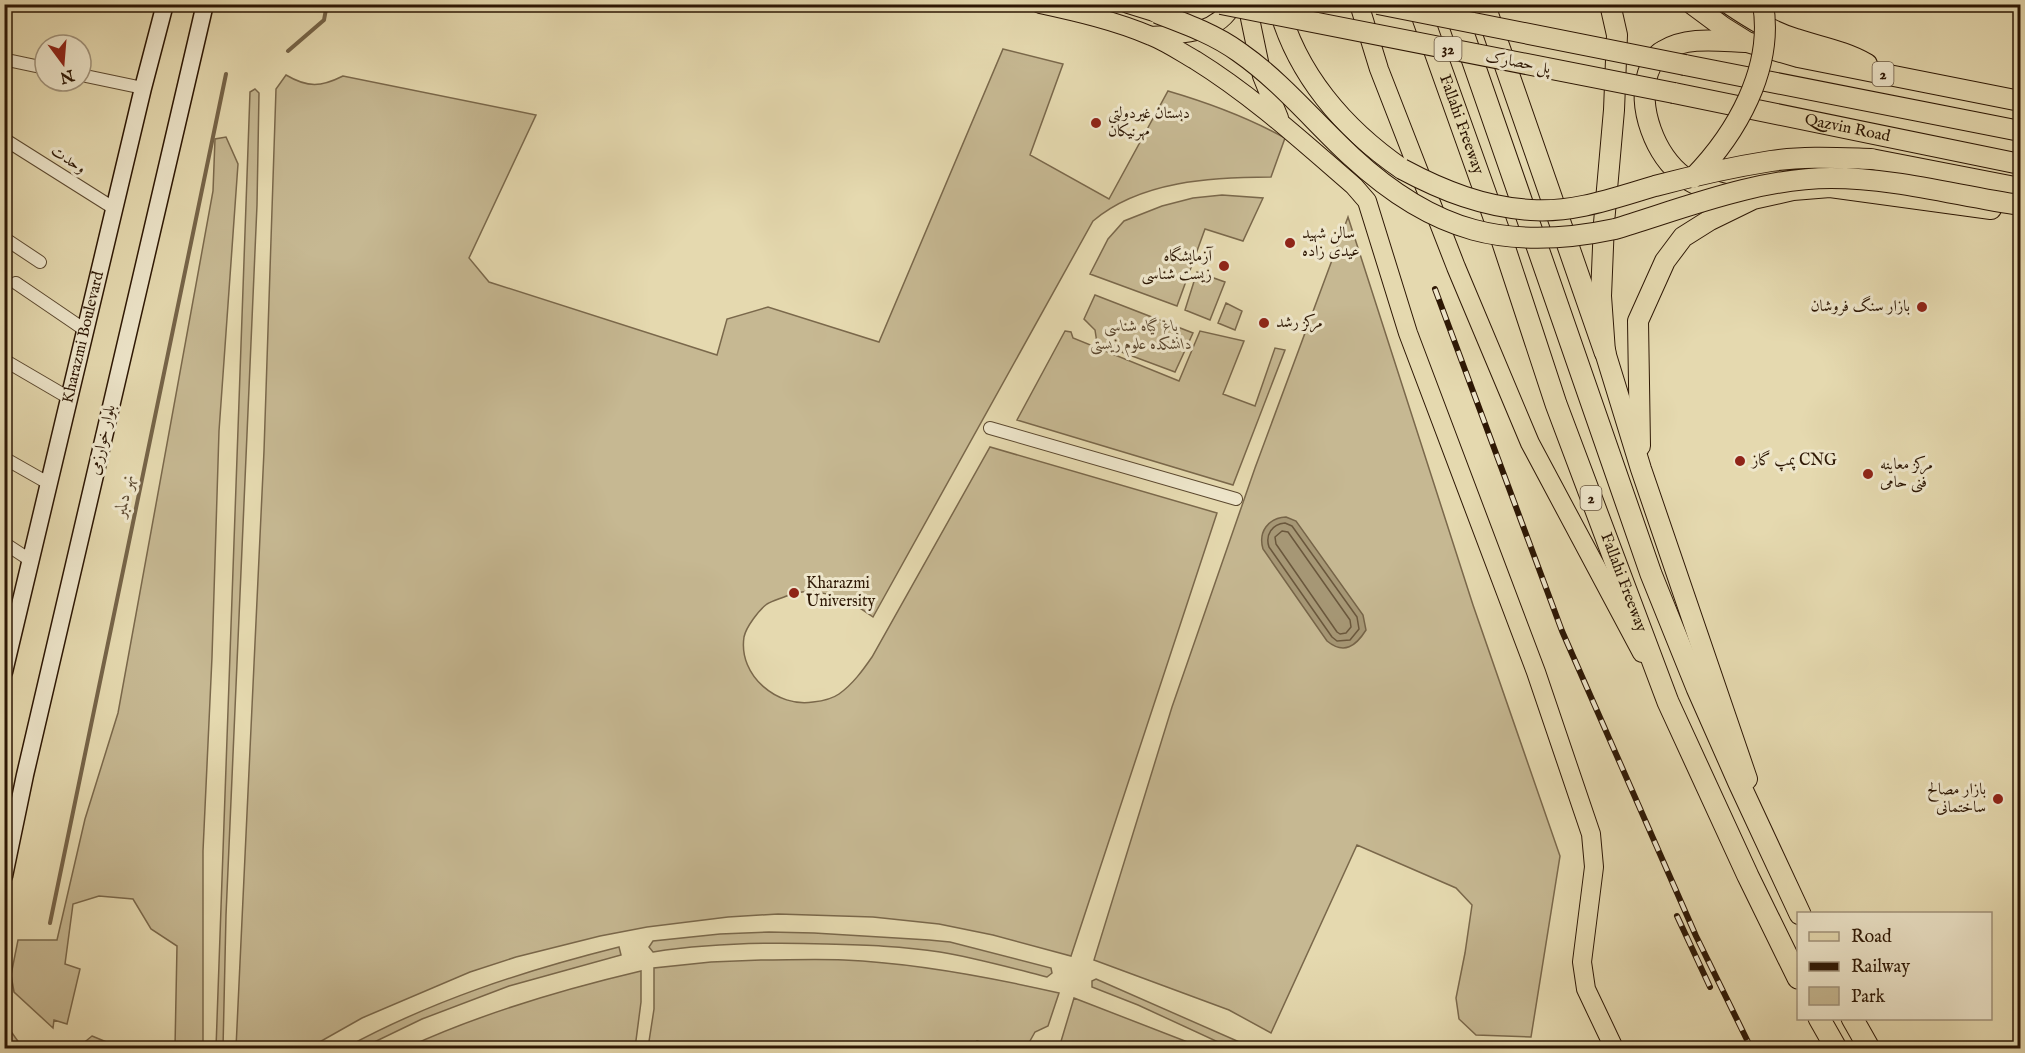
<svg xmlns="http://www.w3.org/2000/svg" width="2025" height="1053" font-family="'IM FELL English',Amiri,serif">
<rect width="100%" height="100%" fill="#e5d9af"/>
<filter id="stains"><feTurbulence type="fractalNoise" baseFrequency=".00333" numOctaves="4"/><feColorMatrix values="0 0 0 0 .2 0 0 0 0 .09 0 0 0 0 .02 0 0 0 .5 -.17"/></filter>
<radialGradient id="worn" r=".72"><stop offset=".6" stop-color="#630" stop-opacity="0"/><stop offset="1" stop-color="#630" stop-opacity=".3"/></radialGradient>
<path fill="#c6b892" stroke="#7a684b" stroke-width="1.5" d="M1003 49 1063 64 1030 155 1109 199 1168 91C1209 103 1247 117 1285 138L1271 177C1212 177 1140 181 1093 221L873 617C849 599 814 583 784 597 779 599 772 601 767 604 759 610 746 627 744 637 738 676 778 708 813 702 822 701 832 699 839 694 853 684 863 670 872 657L990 447 1217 513 1071 956 993 935 939 924 873 917 778 914 728 917 647 927 600 936 516 957 470 972 362 1018 309 1048H236L264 451 276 89 286 75C308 88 321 87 343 76L536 115 469 258 489 282 717 355 727 319 768 307 879 342Z
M255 89 259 93 257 205 226 915 223 1048H216L250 92Z
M226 137 238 164 219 431 212 657 203 851V1048H172L175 1047 177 946 151 929 133 899 99 896 73 904 65 964 80 969 67 1024 54 1020 53 1028 14 992 11 975 18 940H57L85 819 118 713 213 191 215 139Z
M1222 195 1263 198 1243 241 1205 229 1177 306 1090 274 1108 239 1124 221 1162 206 1193 198Z
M1348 217 1473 605 1560 856 1531 1037 1476 1035 1459 1019 1456 998 1465 953 1472 905 1456 888 1357 845 1271 1033 1229 1010 1094 960 1172 707 1255 468Z
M1197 272 1225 282 1210 320 1185 310Z
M1095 295 1193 333 1175 372 1097 343 1095 330 1084 319Z
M1226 303 1242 311 1235 330 1218 323Z
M1065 331 1071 332 1073 338 1179 381 1200 331 1244 341 1223 394 1255 406 1275 348 1285 350 1233 485 1017 420Z
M769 932 814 933 929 940 950 942 1051 968 1052 973 1047 977C1012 968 976 958 940 952 903 946 864 945 826 944 768 942 710 943 653 952L649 947 653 941 720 934Z
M619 947 621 955 509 986 422 1019 362 1048H345C431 1001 523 971 619 947Z
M761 960C788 960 816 959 844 960 916 963 989 977 1059 993L1048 1026 1035 1032 1026 1048H999L977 1041 975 1048H648L654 1009V968L711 962Z
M641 971V1002L635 1048H406C482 1013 560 990 641 971Z
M1096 979 1253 1048H1231L1138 1005 1092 987V981Z
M1074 998 1203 1048H1059Z
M5 1023 22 1047 23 1048H5Z
M92 1036 121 1048H89L81 1045Z"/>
<path fill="#a69775" stroke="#766448" stroke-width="1.5" d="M1286 517 1296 521 1363 615 1366 630C1356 646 1344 655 1327 641L1263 549C1258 532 1268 518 1286 517Z"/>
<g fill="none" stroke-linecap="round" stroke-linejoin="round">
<path stroke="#6a573c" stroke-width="1.5" d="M1285 523 1292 526 1357 617 1359 629 1350 640 1337 641 1332 637 1269 547C1265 535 1272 524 1285 523Z
M1282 531 1288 532 1350 620 1351 627 1346 633 1340 634 1337 632 1276 544 1275 537Z"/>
<path stroke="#766448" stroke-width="4" d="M288 51 324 20 327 4
M50 923 226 74"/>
<defs>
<path id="minor" d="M12 61 45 68
M81 75 143 88
M4 139 115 209
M4 238 40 262
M16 283 85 330
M4 360 69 398
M990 428 1236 499
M4 458 48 483
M4 543 30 560"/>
<g id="secondary">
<path id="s1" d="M4 672 143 88 165 4"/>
<path d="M4 876 25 775 205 4"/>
</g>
<path id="primary" d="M1040 4C1077 12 1116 21 1151 36 1166 42 1181 52 1195 60 1253 96 1303 142 1354 186L1367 201 1408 333 1536 672 1591 834 1594 867 1582 962 1586 989 1614 1048
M1128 4 1157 13
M1247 4 1262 76 1279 118
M1359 4 1379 69 1456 267 1530 443 1642 653
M1151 36C1181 34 1217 35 1233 4"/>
<g id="trunk">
<path d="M1278 4C1296 74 1344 129 1402 169"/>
<path d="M1610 4 1617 35 1614 110 1604 223 1601 296 1605 352 1641 469 1747 779"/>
<path d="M1692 4 1723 27 1747 42 1798 57 2020 101"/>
<path d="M1729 4C1750 18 1772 32 1796 39 1820 47 1845 51 1867 64"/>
<path d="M1685 65 2020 131"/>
<path id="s2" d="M1674 93 2020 164"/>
<path d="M1871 159 2020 188"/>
<path d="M1735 196C1718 193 1698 187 1684 177 1655 155 1637 108 1648 73 1651 65 1655 55 1663 51 1687 36 1718 41 1745 42"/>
<path d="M1640 446 1638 321 1665 261 1683 237 1710 220 1753 199 1793 190 1830 187 1991 209"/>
</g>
<g id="motorway">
<path id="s3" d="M1418 4 1501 237 1556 404 1668 702 1748 876 1798 978"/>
<path d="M1453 4 1651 574 1697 688 1739 783 1800 914"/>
<path d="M1484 4 1605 352"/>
<path d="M1819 1018 1836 1048"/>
<path d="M1852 1018 1869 1048"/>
</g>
</defs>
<use href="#minor" stroke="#5b482f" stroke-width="14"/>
<use href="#secondary" stroke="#2d1704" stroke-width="19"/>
<use href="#primary" stroke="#2d1704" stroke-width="20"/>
<use href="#trunk" stroke="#2d1704" stroke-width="22"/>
<use href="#motorway" stroke="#2d1704" stroke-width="23"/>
<use href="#minor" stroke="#eee6cb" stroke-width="12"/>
<use href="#secondary" stroke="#eee6cb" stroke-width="16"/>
<use href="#primary" stroke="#e5d9af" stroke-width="18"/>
<use href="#trunk" stroke="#e5d9af" stroke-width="20"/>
<use href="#motorway" stroke="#e5d9af" stroke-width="21"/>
<defs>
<path id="rail" d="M1435 289 1562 631 1696 936 1751 1048
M1677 916 1710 987"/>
</defs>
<use href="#rail" stroke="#2d1704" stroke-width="6"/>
<use href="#rail" stroke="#eee6cb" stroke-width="4" stroke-dasharray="11" stroke-linecap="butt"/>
<defs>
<path id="trunk-bridge" d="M1221 4 1674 93
M1378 4 1685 65
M1157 13C1186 24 1214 34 1239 52 1282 82 1314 122 1352 157 1433 232 1507 252 1615 229 1684 208 1759 178 1831 178 1895 178 1958 196 2020 205
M1402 169C1443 191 1484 207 1531 210 1574 213 1614 198 1655 186 1693 176 1733 167 1771 161 1804 156 1838 158 1871 159
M1693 178C1736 134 1774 69 1763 4"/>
</defs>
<use href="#trunk-bridge" stroke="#2d1704" stroke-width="22" stroke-linecap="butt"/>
<use href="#trunk-bridge" stroke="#e5d9af" stroke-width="20"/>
</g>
<g fill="#8f2418" stroke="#eee6cb" stroke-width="2">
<circle cx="1096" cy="123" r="6"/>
<circle cx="1290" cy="243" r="6"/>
<circle cx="1224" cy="266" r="6"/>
<circle cx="1922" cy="307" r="6"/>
<circle cx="1264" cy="323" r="6"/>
<circle cx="1740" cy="461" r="6"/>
<circle cx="1868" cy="474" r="6"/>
<circle cx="794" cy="593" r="6"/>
<circle cx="1998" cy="799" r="6"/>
</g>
<g text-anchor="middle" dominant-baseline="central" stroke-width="6" stroke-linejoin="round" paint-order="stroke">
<g fill="#eee6cb" stroke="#675540" stroke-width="1.5">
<rect x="1434.5" y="37" width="27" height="24" rx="4.5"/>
<rect x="1872.5" y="62" width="21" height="24" rx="4.5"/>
<rect x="1580.5" y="486" width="21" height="24" rx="4.5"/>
</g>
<g font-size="15" font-weight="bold" fill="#2d1704">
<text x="1448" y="49">32</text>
<text x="1883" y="74">2</text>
<text x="1591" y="498">2</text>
</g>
<g font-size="16" fill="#2d1704" stroke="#eee6cb">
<text transform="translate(1518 63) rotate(11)">پل حصارک</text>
<text stroke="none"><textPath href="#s3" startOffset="128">Fallahi Freeway</textPath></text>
<text stroke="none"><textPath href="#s2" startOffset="177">Qazvin Road</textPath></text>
<text transform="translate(68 160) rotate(33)">وحدت</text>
<text stroke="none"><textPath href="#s1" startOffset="344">Kharazmi Boulevard</textPath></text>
<text transform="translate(103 440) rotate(-77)">بلوار خوارزمی</text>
<text stroke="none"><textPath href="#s3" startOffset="614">Fallahi Freeway</textPath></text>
</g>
<g font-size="16" fill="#2d1704" stroke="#eee6cb" text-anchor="start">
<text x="1108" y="114">دبستان غیردولتی<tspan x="1108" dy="18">مهرنیکان</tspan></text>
<text x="1302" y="234">سالن شهید<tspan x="1302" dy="18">عیدی زاده</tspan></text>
<text x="1212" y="257" text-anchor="end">آزمایشگاه<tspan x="1212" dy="18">زیست شناسی</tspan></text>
<text x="1910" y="307" text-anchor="end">بازار سنگ فروشان</text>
<text x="1276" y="323">مرکز رشد</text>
<text x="1752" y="461">پمپ گاز CNG</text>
<text x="1880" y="465">مرکز معاینه<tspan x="1880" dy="18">فنی حامی</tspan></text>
<text x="806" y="584">Kharazmi<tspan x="806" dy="18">University</tspan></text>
<text x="1986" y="790" text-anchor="end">بازار مصالح<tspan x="1986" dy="18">ساختمانی</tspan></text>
</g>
<g font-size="16" font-style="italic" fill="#5b472f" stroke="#eee6cb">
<text x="1141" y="327">باغ گیاه شناسی<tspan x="1141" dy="18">دانشکده علوم زیستی</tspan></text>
</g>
<g font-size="18" font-style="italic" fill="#5d4a31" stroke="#eee6cb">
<text transform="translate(125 496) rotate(-78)">نهر دلمبر</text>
</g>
</g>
<rect width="2025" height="1053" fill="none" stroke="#e5d9af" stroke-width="24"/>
<rect x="6" y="6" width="2013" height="1041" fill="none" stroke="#2d1704" stroke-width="3"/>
<rect x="12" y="12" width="2001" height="1029" fill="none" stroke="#2d1704" stroke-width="1.5"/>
<rect x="1797" y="912" width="195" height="108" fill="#eee6cb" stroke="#a1937b" stroke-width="1.5"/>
<rect x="1809" y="932" width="30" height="9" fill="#e5d9af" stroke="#a1937b" stroke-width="1.5"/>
<text x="1851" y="942" font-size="18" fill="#2d1704">Road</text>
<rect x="1809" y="962" width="30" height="9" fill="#2d1704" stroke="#a1937b" stroke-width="1.5"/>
<text x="1851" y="972" font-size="18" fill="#2d1704">Railway</text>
<rect x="1809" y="987" width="30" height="18" fill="#c6b892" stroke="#a1937b" stroke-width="1.5"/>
<text x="1851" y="1002" font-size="18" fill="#2d1704">Park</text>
<g transform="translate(63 63) rotate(164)"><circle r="28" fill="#eee6cb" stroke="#a1937b" stroke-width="1.5"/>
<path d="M0-4.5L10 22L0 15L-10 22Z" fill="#8f2418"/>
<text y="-9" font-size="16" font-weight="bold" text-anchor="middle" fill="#2d1704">N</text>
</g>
<rect width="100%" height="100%" filter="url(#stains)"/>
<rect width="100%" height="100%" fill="url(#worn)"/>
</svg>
